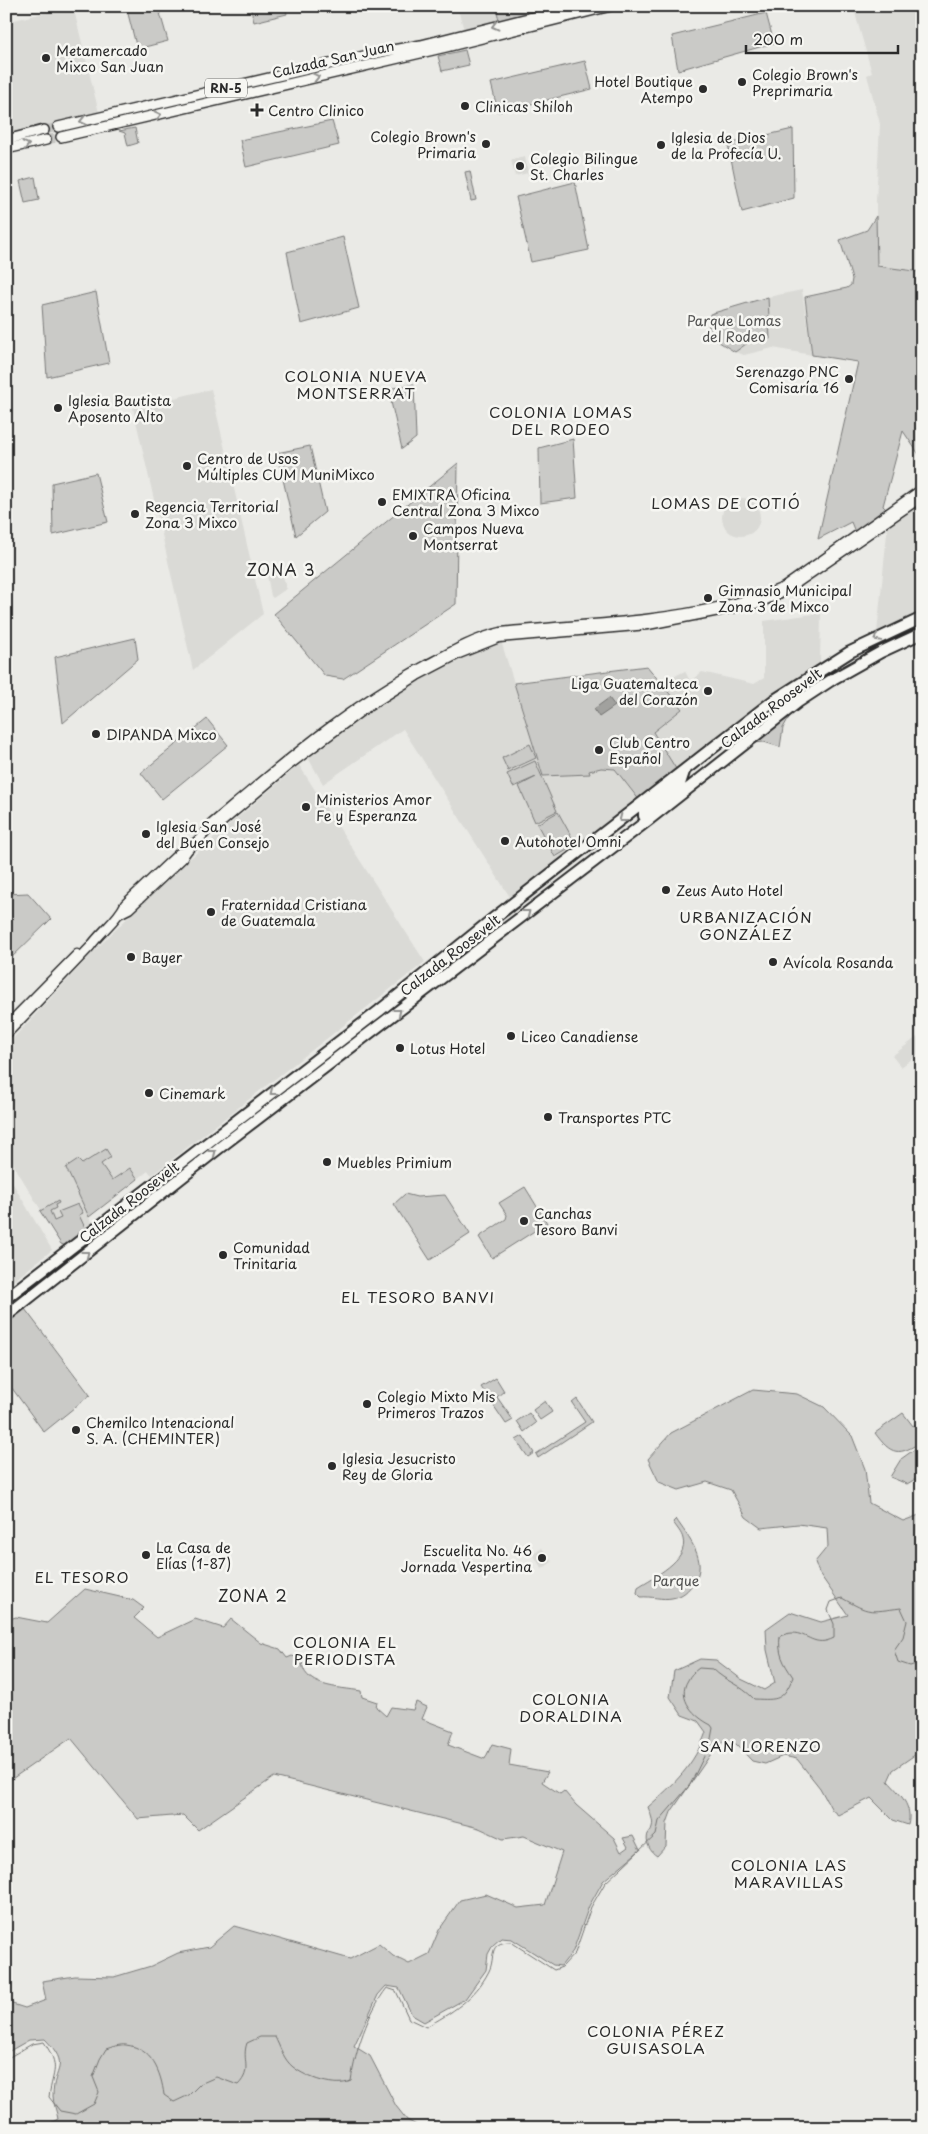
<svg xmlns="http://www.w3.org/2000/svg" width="928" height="2134" font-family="'Playpen Sans',sans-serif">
<rect width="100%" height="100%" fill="#eaeae6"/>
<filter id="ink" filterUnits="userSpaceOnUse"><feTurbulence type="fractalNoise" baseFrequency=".02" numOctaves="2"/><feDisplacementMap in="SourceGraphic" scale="10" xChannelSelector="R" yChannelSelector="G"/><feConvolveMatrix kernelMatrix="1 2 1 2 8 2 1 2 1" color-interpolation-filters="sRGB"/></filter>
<g filter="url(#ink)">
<path fill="#dadad6" d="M73 6 99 113 6 135V22Z
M457 6H496L499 21 464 30Z
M853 6H922V272L876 266V201L880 124 867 75 872 73Z
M525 157 528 173 515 176 511 160Z
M802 290 812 355 773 348 744 355 735 352 757 336 770 339 768 297Z
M211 389 263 614 193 670 133 408Z
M722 517a19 19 0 1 1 38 0a19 19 0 1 1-38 0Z
M922 502V610L877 633 888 523Z
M282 571 286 589 273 598 271 596 267 575Z
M821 613 820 664 678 772 653 732 682 709 661 683 685 671 690 681 702 672 754 684 764 678V621Z
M501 641 543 776 590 774 588 771 601 768 615 769 640 801 510 897 403 729 323 784 307 756 353 721 447 664Z
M299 765 425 962 152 1175 148 1171 89 1217 92 1225 66 1246 62 1245 6 1152V1046L98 947 172 874Z
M917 1037 922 1043V1052L901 1067 892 1056Z
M6 1172 52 1250 6 1287Z
M542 1548 552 1562 542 1569 533 1554Z"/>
<path fill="#cacac7" stroke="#7a7a79" d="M126 6H158L168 41 137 49Z
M250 6H285L287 14 254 22Z
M496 6H544L545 11 499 21Z
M766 13 774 43 678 70 672 36Z
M465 50 469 65 442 71 438 56Z
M585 61 592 89 498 112 491 83Z
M332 121 339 145 246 167 240 140Z
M135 128 138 143 128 146 125 133 119 131Z
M793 129 794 198 742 212 728 144Z
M470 171 476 200 471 201 465 172Z
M35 177 39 200 25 203 20 181Z
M575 182 589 250 531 262 516 197Z
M876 216 877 266 922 272V459L903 431 883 506 886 509 855 532 851 522 818 539 858 362 812 355 805 297 847 288 851 285 852 279 840 240 867 230Z
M343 237 359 308 301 324 287 252Z
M96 292 109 363 47 377 42 305Z
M768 297 770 339 761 342 757 336 735 352 708 335 710 314Z
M414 384 416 438 402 449 388 389Z
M573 439 577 498 540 503 539 448Z
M310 446 325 512 296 536 277 453Z
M458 463 456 604 343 679 325 676 274 614Z
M96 473 108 522 53 535 52 483Z
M135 638 138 659 63 723 55 657Z
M647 666 682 709 653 732 678 772 640 801 615 769 601 768 589 771 590 774 543 776 514 683Z
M793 710 783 728 780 747 764 742 754 743Z
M207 719 228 745 162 799 141 773Z
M530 744 536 758 508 771 502 758Z
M535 761 557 811 535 822 519 786 536 777 513 787 507 774Z
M558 812 576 845 555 857 537 824Z
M28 893 51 919 6 963V894Z
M106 1149 111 1157 101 1164 112 1180 130 1168 138 1179 89 1217 66 1168 78 1160 82 1164Z
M525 1187 547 1223 492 1258 479 1237 506 1219 507 1215 499 1203Z
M405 1194 417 1197 445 1195 470 1234 430 1260 394 1204Z
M58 1201 59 1203 55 1205 56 1208 50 1211 54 1221 61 1218 58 1212 78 1204 83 1213 79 1215 86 1230 66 1246 61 1244 40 1211Z
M25 1309 90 1395 44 1432 6 1380V1324Z
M496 1378 504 1391 497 1397 513 1420 506 1424 481 1387Z
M753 1390 797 1394 824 1407 852 1436 865 1469 869 1503 903 1521 922 1514V1750L893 1770 888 1781C900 1794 913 1806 908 1825L893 1820 871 1798 838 1815 832 1810 820 1788 797 1759 783 1756 765 1764 752 1761 736 1744 725 1740 713 1751 671 1812 667 1823 666 1846 657 1856C650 1852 645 1842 648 1834 650 1831 651 1831 652 1827 654 1821 650 1813 648 1807 674 1784 694 1766 706 1732L698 1721 682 1715 670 1697 674 1671 700 1659 716 1660 741 1679 764 1690 775 1683 767 1650 766 1629 790 1612 821 1622 848 1615 819 1573 815 1562 828 1546 827 1528 798 1524 761 1528 746 1517 731 1490 707 1482 679 1490 659 1482 648 1459 671 1433Z
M577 1399 592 1422 538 1458 536 1454 585 1422 572 1403Z
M545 1401 552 1412 540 1420 533 1410Z
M529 1413 536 1423 524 1432 517 1421Z
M903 1413 913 1426 919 1423 922 1427V1441C899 1457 891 1455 875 1433Z
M523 1436 534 1453 528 1457 516 1440Z
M922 1444V1475L907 1484 890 1477 901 1459Z
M676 1519C688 1537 709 1561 694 1582 688 1591 683 1596 672 1598 662 1600 651 1596 641 1597L637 1593 638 1587C653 1577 689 1560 683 1539 682 1533 676 1527 673 1522Z
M85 1589 133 1600 144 1608 134 1618 157 1637 195 1619 223 1628 231 1619 261 1643 280 1649 287 1658 292 1656 302 1659C301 1688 340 1687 361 1691L362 1697 377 1702 376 1707 386 1716 391 1707 413 1710 416 1702 427 1707 422 1719 453 1731 448 1745 485 1759 492 1744 511 1749 509 1765 548 1772 542 1782 560 1794 564 1791 576 1805 614 1838 621 1852 628 1847 623 1838 633 1836 640 1850 603 1881 589 1906 573 1951 561 1966 553 1965 512 1939 501 1938 493 1945 488 1954 486 1970 465 1999 424 2022 412 2015 399 1988 386 1986 378 1995 354 2046 370 2056 396 2106 407 2120 422 2128H41L58 2119C57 2112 53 2103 53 2096 53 2067 72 2067 45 2039L29 2040 6 2053V2002L25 2008 46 2000 42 1981 75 1976 114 1977 151 1966 178 1953 209 1947 234 1926 350 1959 379 1944 393 1956 409 1964 429 1954 439 1930 460 1900 486 1894 518 1908 545 1905 562 1852 524 1836 503 1839 479 1828 274 1777 198 1830 183 1815 138 1819 71 1738 6 1783V1620L16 1617 47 1623Z"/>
<path fill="#a1a19e" stroke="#727270" d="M609 698 615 706 599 717 594 709Z"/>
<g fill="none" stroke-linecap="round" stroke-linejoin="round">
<path stroke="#727270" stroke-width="1" d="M6 2059 32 2044 44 2042C61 2068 53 2069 49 2097L60 2111 76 2114 94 2104 99 2092 93 2077 100 2059 106 2049C112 2047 120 2044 126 2045 152 2048 161 2072 164 2095L174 2102 189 2095 200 2084 216 2077 238 2085C253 2070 241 2060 247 2043L260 2037H275C280 2047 284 2060 293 2067 307 2078 335 2088 351 2081 355 2052 368 2012 387 1988L396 1991 409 2019 426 2027C451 2013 475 1999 489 1971 496 1957 487 1942 511 1942L554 1970 562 1967 575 1953 591 1907 605 1883 656 1835 659 1821 690 1785 710 1744 713 1728 711 1725C695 1717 676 1699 688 1680 690 1675 695 1671 699 1668L713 1669C726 1682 740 1684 754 1699 778 1700 783 1701 793 1677 783 1662 778 1654 780 1636 783 1635 788 1633 792 1633 808 1633 814 1648 834 1638V1624L828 1610 831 1602 842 1598C870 1614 869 1612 901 1608L907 1621 903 1637 894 1650 898 1662 910 1666 922 1662"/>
<path stroke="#c4c4c1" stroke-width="9" stroke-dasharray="9 4.5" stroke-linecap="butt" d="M44 130 58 127
M46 140 61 137"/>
<defs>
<path id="secondary" d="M208 830 214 829 288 766 363 710 417 676 459 654 499 638 648 625 760 603 787 590 922 497
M121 913 129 909 183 858C188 844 205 839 210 825 280 766 347 707 428 664 452 651 475 638 501 632 575 624 649 623 722 606 743 601 763 596 784 587L922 489
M6 1026 77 954
M6 1035 90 947C101 931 117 921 125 904L179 853 185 852"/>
<path id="primary" d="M58 127 381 52 421 45 576 6
M61 137 446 47 611 6
M6 140 44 130
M6 149 46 140"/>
<path id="highway" d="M647 821 644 816V812L680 784 684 772
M6 1298 379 1011 494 918 773 701 850 652 922 618
M6 1316 219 1148 647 821 798 702 833 679 881 652 922 633"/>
</defs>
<use href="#secondary" stroke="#2b2b2b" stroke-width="11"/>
<use href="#primary" stroke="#2b2b2b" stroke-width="12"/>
<use href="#highway" stroke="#2b2b2b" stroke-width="14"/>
<use href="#secondary" stroke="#f6f6f2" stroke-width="8"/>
<use href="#primary" stroke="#f6f6f2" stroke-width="9"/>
<use href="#highway" stroke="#f6f6f2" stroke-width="10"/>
</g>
<defs><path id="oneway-chevron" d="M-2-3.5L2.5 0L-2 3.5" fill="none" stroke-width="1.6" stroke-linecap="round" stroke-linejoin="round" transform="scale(1.25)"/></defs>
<g stroke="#90908e">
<use href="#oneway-chevron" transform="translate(495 26) rotate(166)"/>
<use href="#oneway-chevron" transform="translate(316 77) rotate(-13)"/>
<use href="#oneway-chevron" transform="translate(158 115) rotate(-13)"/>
<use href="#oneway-chevron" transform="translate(83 121) rotate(167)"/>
<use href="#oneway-chevron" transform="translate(26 145) rotate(-13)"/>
<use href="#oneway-chevron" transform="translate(877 638) rotate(153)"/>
<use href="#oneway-chevron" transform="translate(622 819) rotate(143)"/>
<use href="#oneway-chevron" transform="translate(527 913) rotate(-38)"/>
<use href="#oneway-chevron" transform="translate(398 1012) rotate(-38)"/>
<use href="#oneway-chevron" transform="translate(273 1092) rotate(142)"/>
<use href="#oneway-chevron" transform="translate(213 1153) rotate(-38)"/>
<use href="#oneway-chevron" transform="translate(86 1254) rotate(-38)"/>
</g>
</g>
<g fill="#2b2b2b" stroke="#f6f6f2" stroke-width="2">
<circle cx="46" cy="58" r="5"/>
<circle cx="742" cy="82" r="5"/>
<circle cx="703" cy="89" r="5"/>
<circle cx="465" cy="106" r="5"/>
<path d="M254.5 102.5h5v5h5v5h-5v5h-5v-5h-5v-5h5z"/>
<circle cx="486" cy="144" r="5"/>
<circle cx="661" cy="145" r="5"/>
<circle cx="520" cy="166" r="5"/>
<circle cx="849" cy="379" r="5"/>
<circle cx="58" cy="408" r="5"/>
<circle cx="187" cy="466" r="5"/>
<circle cx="382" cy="502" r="5"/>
<circle cx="135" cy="514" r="5"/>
<circle cx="413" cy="536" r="5"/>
<circle cx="708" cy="598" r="5"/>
<circle cx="708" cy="691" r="5"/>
<circle cx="96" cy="734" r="5"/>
<circle cx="599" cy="750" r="5"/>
<circle cx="306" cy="807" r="5"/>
<circle cx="146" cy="834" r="5"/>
<circle cx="505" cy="841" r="5"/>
<circle cx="666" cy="890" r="5"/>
<circle cx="211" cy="912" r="5"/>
<circle cx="131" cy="957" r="5"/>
<circle cx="773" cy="962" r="5"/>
<circle cx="511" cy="1036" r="5"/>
<circle cx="400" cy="1048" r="5"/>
<circle cx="149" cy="1093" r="5"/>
<circle cx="548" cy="1117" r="5"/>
<circle cx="327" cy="1162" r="5"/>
<circle cx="524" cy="1221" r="5"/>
<circle cx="223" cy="1255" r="5"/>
<circle cx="367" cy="1404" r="5"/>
<circle cx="76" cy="1430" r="5"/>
<circle cx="332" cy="1466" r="5"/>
<circle cx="146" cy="1555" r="5"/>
<circle cx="542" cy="1558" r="5"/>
</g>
<g text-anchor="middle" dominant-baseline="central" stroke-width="5" stroke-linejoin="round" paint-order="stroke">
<rect fill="#f6f6f2" stroke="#686867" stroke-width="1" x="205" y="78.5" width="42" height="19" rx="4"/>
<g font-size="12" font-weight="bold" fill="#2b2b2b">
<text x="226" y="88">RN-5</text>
</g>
<g font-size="14" fill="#2b2b2b" stroke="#f6f6f2" text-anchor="start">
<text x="56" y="50">Metamercado<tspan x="56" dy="16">Mixco San Juan</tspan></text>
<text x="752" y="74">Colegio Brown's<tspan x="752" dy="16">Preprimaria</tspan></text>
<text x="693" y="81" text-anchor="end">Hotel Boutique<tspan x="693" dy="16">Atempo</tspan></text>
<text x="475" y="106">Clinicas Shiloh</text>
<text x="268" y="110">Centro Clinico</text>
<text x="476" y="136" text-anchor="end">Colegio Brown's<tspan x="476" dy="16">Primaria</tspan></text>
<text x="671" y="137">Iglesia de Dios<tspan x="671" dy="16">de la Profecía U.</tspan></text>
<text x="530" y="158">Colegio Bilingue<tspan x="530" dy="16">St. Charles</tspan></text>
<text x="839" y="371" text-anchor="end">Serenazgo PNC<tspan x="839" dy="16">Comisaría 16</tspan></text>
<text x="68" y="400">Iglesia Bautista<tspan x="68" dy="16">Aposento Alto</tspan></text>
<text x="197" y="458">Centro de Usos<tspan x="197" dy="16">Múltiples CUM MuniMixco</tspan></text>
<text x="392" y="494">EMIXTRA Oficina<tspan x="392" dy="16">Central Zona 3 Mixco</tspan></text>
<text x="145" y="506">Regencia Territorial<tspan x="145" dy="16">Zona 3 Mixco</tspan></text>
<text x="423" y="528">Campos Nueva<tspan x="423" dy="16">Montserrat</tspan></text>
<text x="718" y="590">Gimnasio Municipal<tspan x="718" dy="16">Zona 3 de Mixco</tspan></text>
<text x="698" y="683" text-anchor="end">Liga Guatemalteca<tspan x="698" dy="16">del Corazón</tspan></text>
<text x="106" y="734">DIPANDA Mixco</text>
<text x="609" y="742">Club Centro<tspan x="609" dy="16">Español</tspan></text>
<text x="316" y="799">Ministerios Amor<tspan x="316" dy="16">Fe y Esperanza</tspan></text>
<text x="156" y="826">Iglesia San José<tspan x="156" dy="16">del Buen Consejo</tspan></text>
<text x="515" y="841">Autohotel Omni</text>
<text x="676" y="890">Zeus Auto Hotel</text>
<text x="221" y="904">Fraternidad Cristiana<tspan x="221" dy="16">de Guatemala</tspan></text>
<text x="141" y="957">Bayer</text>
<text x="783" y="962">Avícola Rosanda</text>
<text x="521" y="1036">Liceo Canadiense</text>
<text x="410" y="1048">Lotus Hotel</text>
<text x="159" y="1093">Cinemark</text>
<text x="558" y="1117">Transportes PTC</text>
<text x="337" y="1162">Muebles Primium</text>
<text x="534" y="1213">Canchas<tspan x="534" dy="16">Tesoro Banvi</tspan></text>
<text x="233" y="1247">Comunidad<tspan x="233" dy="16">Trinitaria</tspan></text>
<text x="377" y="1396">Colegio Mixto Mis<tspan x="377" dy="16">Primeros Trazos</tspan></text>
<text x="86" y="1422">Chemilco Intenacional<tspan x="86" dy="16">S. A. (CHEMINTER)</tspan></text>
<text x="342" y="1458">Iglesia Jesucristo<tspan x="342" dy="16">Rey de Gloria</tspan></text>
<text x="156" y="1547">La Casa de<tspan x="156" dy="16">Elías (1-87)</tspan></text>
<text x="532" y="1550" text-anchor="end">Escuelita No. 46<tspan x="532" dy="16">Jornada Vespertina</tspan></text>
</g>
<g font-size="14" fill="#2b2b2b" stroke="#f6f6f2">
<text transform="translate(333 59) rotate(-13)">Calzada San Juan</text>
<text transform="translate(771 708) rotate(-37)">Calzada Roosevelt</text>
<text transform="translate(450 955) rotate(-38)">Calzada Roosevelt</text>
<text transform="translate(129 1202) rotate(-38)">Calzada Roosevelt</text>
</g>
<g font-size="14" fill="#535352" stroke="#f6f6f2">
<text x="734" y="320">Parque Lomas<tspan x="734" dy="16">del Rodeo</tspan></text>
<text x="676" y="1580">Parque</text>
</g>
<g font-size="15" letter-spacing="1" fill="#2b2b2b" stroke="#f6f6f2">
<text x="356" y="375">COLONIA NUEVA<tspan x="356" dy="17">MONTSERRAT</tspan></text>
<text x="561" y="411">COLONIA LOMAS<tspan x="561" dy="17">DEL RODEO</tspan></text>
<text x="726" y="502">LOMAS DE COTIÓ</text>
<text x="746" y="916">URBANIZACIÓN<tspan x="746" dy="17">GONZÁLEZ</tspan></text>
<text x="418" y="1296">EL TESORO BANVI</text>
<text x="82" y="1576">EL TESORO</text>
<text x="345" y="1641">COLONIA EL<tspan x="345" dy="17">PERIODISTA</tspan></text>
<text x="571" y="1698">COLONIA<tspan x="571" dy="17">DORALDINA</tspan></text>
<text x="761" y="1745">SAN LORENZO</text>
<text x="789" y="1864">COLONIA LAS<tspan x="789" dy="17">MARAVILLAS</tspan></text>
<text x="656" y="2030">COLONIA PÉREZ<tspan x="656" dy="17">GUISASOLA</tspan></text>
</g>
<g font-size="16" letter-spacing="1" fill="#2b2b2b" stroke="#f6f6f2">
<text x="281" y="569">ZONA 3</text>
<text x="253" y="1595">ZONA 2</text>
</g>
</g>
<rect width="928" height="2134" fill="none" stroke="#f6f6f2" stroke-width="25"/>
<rect x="12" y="12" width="903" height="2109" fill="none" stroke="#2b2b2b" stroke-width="2" filter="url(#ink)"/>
<path d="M746 45v8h152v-8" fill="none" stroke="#2b2b2b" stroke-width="2.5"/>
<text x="753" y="45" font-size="15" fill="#2b2b2b" stroke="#f6f6f2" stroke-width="4" paint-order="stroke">200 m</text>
</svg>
